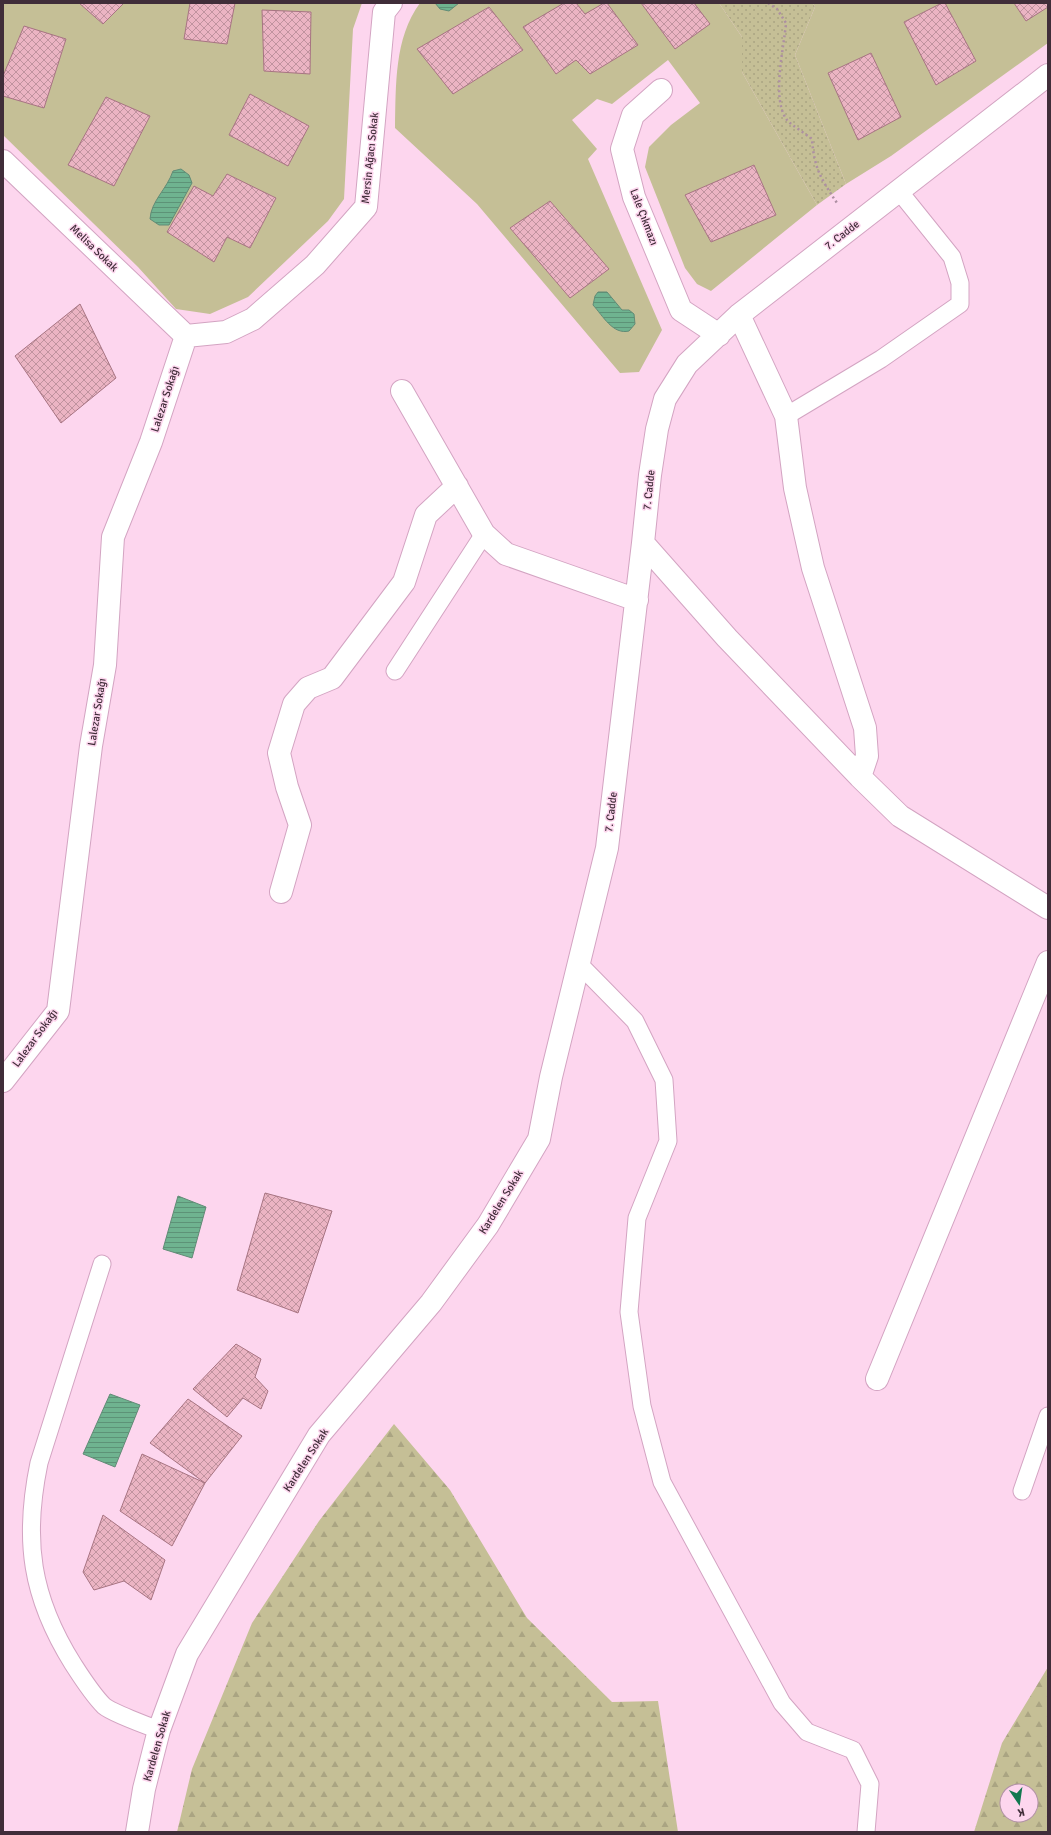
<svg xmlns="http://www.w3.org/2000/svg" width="1051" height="1835" font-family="Signika,sans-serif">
<defs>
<pattern id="forest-firs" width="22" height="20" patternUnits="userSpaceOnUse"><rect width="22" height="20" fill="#c5bf96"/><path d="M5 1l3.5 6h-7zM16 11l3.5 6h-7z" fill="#aaa482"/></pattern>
<pattern id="park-dots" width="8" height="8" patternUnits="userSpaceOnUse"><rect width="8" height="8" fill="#c5bf96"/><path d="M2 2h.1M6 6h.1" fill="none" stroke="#aaa482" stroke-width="1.8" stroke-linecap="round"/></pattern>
<pattern id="water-rules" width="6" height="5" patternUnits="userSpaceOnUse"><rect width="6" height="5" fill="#6fb390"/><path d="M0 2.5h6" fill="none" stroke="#5d9277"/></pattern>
<pattern id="building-cross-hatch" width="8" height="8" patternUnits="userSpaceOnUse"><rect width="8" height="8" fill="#ebb4c3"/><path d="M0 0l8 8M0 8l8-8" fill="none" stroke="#c0939f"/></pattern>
</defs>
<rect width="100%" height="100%" fill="#fdd6ee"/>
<path fill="url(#forest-firs)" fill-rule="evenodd" d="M394 1424 450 1490 527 1618 612 1702 658 1701 678 1832H177L192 1769 252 1623 319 1521Z
M1048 1667V1832H974L1002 1743ZM1007 1791H1031V1815H1007Z"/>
<path fill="url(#park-dots)" d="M719 3H813L815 7 795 55 846 184 817 205 742 72V37Z"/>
<path fill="#c5bf96" d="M3 3H362L353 29 344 199 328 221 248 297 210 314 176 309 138 267 3 135Z
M420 3H719L742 37V72L817 205 711 291 697 284 685 268 645 167 649 147 671 125 700 103 668 60 612 104 597 99 572 120 597 149 588 159 662 330 639 372 620 373 477 204 395 128C396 86 394 38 420 3Z
M813 3H1048V43L891 156 846 184 795 55 815 7Z"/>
<path fill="url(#water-rules)" stroke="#618b76" d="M435 3H459L449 11 440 9Z
M181 169 189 175 192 183 169 225H159L150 219C151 201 167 189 173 171Z
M598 292H607L622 310H629L634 314 635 324 629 331C613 335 603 316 593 305L595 296Z
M178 1196 206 1207 192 1258 163 1249Z
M110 1394 140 1405 115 1467 83 1454Z"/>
<path fill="url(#building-cross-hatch)" stroke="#a77482" d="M79 3H124L103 24Z
M190 3H235L227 44 184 39Z
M564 3H576L585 14 604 3H607L638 45 590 74 576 60 556 74 523 27Z
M641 3H694L710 24 675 49Z
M942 3H945L976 61 936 85 904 22Z
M1014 3H1048V7L1026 21Z
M489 7 523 50 453 94 417 49Z
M262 10 311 12 310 74 264 71Z
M24 26 66 39 44 108 3 96V76Z
M871 53 901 117 858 140 828 73Z
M250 94 309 126 288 166 229 135Z
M106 97 150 116 114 186 68 165Z
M754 165 776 215 711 242 685 195Z
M227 174 276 198 250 248 227 237 214 262 167 232 194 186 213 196Z
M550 201 609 269 570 298 510 228Z
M80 304 116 378 61 423 15 356Z
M265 1193 332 1211 298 1313 237 1290Z
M236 1344 261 1359 255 1377 268 1391 261 1409 243 1398 227 1417 193 1389Z
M188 1399 242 1436 205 1483 150 1443Z
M142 1454 205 1483 172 1546 120 1511Z
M103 1515 165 1560 151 1600 124 1581 94 1590 83 1572Z"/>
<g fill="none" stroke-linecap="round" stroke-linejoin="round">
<defs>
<path id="lane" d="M786 416 881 359 960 304V283L952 257 899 191
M395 671 484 534
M579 964 635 1021 664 1080 668 1141 637 1218 629 1312 642 1406 662 1482 782 1703 807 1732 853 1750 870 1784 866 1832
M102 1264 39 1463C23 1540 31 1597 73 1664 82 1678 92 1694 104 1706 111 1712 148 1726 159 1730
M1022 1491 1048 1416"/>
<path id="street" d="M661 90 633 115 622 149 634 197 681 310 719 335
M3 161 186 336
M739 315 786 416 795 488 813 568 865 728 867 756 860 777
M186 336 226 332 253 319 315 265 366 207 384 12 391 3
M402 391 484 534 506 554 637 600
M643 543 727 638 860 777 900 816 1048 908
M281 892 300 825 287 787 279 753 294 704 308 688 332 678 404 582 426 515 457 486
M3 1081 58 1011 91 746 105 665 113 537 151 442 186 336
M877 1379 1048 962
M137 1832 144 1789 159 1730 187 1654 319 1435 431 1303 488 1225 539 1139 551 1077 607 848 643 543 650 475 657 429 665 399 687 364 739 315 1048 75"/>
</defs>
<use href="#lane" stroke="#d3a4c2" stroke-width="19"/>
<use href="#street" stroke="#d3a4c2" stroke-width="24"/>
<path stroke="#ad8fa2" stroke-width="2.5" stroke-dasharray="2 3" stroke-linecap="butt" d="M768 3 777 9 786 23C784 48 771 99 787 120 791 125 806 134 812 139 814 168 821 179 837 203"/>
<use href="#lane" stroke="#fff" stroke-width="17"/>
<use href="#street" stroke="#fff" stroke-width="22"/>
</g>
<g text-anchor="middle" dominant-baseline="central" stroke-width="3" stroke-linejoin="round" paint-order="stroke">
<g font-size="11" fill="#402d39" stroke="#fdd6ee">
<text transform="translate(370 158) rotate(-84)">Mersin Ağacı Sokak</text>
<text transform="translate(644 217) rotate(69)">Lale Çıkmazı</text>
<text transform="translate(842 235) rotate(-38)">7. Cadde</text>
<text transform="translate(94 248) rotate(44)">Melisa Sokak</text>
<text transform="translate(165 399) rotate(-72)">Lalezar Sokağı</text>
<text transform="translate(649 490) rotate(-84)">7. Cadde</text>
<text transform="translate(97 712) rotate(-81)">Lalezar Sokağı</text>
<text transform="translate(611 812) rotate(-83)">7. Cadde</text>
<text transform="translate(35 1038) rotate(-54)">Lalezar Sokağı</text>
<text transform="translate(501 1202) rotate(-58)">Kardelen Sokak</text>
<text transform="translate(306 1460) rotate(-57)">Kardelen Sokak</text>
<text transform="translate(157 1746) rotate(-74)">Kardelen Sokak</text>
</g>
</g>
<rect width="1051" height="1835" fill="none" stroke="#402d39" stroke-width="8"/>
<g transform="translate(1019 1803) rotate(167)"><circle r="19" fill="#fdd6ee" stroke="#b192a6"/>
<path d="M0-3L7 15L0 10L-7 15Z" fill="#127850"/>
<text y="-6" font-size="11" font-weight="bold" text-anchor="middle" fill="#402d39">K</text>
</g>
</svg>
